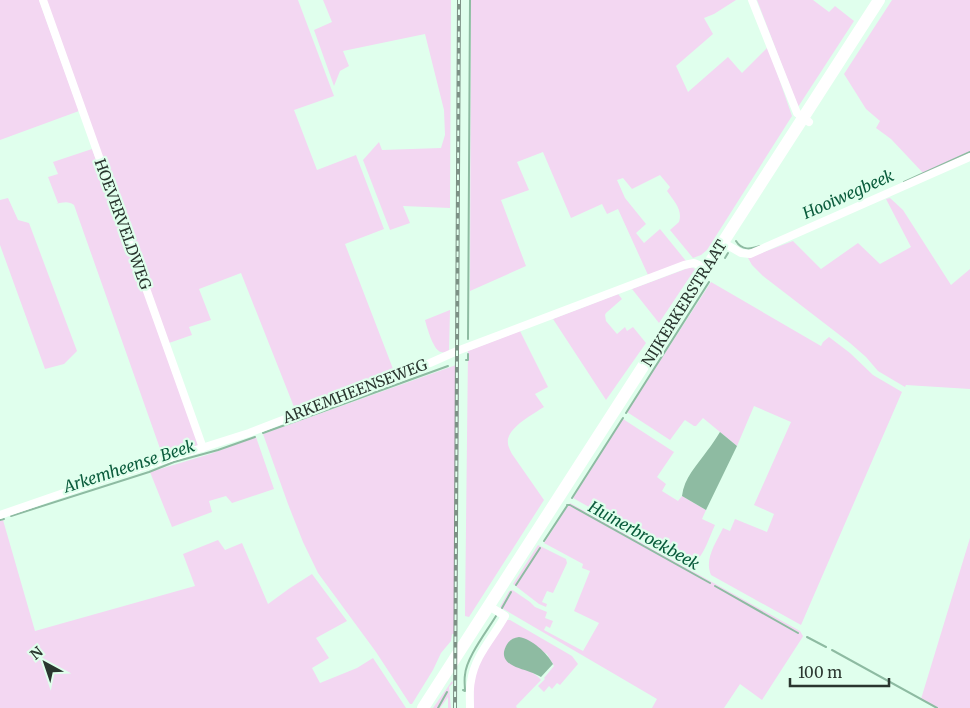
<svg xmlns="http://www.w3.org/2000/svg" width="970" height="708" font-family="Merriweather,serif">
<rect width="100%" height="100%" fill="#e0ffed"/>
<path fill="#f3d7f2" d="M0 0H39L79 111 0 140Z
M46 0H298L334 96 294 110 317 170 356 155 384 229 345 244 395 374 296 412 241 273 199 289 211 320 189 327 192 335 169 343Z
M323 0H451L450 208 403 206 410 223 390 230 363 160 379 142 382 150 441 148 445 135 444 110 425 34 343 51 349 66 340 71 334 86 314 30 332 22Z
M471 0H736L714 14 704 18 713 34 676 66 688 92 728 57 742 73 768 47 792 116 707 250 701 255 693 258 670 230 679 222C683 210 674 201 667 191L670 187 660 175 632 189 623 178 617 180 625 198 646 224 636 233 644 243 660 229 686 261 648 275 618 209 607 214 602 204 571 218 543 152 517 162 529 190 501 200 526 266 470 291Z
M757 0H813L829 12 835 6 854 21 798 107Z
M892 0H970V153L924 174 891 139 876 128 880 121 866 109 844 74Z
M92 149 197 436 198 446 163 457 74 205C69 201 63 202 56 204L58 203 48 177 58 174 53 162Z
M8 198 18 220 29 223 77 351 64 364 45 369 0 245V200Z
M890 198 903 210 951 285 970 269V389L906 385 905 387 878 371 866 357 850 343 763 276 752 265 748 258 793 241 821 269 858 243 880 264 911 247 886 199Z
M691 267 695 269 659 323 632 289Z
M711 282 821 346 823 342 829 337 850 353 873 375 902 392 801 625 711 575C704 559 716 543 723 528L730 531 735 519 767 532 774 514 754 505 791 422 754 406 737 446 703 418 696 426H694L685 420 684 421 670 440 627 412Z
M618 294 622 299 606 313 605 315 606 321 617 334 625 327 627 331 633 327 646 343 606 400 553 319Z
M450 310 449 351C446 352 445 353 441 352 433 350 427 327 425 320Z
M520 331 548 387 535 394 544 407C533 414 511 426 508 439 507 445 510 450 512 454L544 500 469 617 465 616V614L468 351Z
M459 364 457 634H452L451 641 441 653 433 670 412 704H410L376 652 318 573 303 542 288 504 263 434Z
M623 419 674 452 657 477 666 484 662 491 678 501 682 496 706 510 702 519 715 525C711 533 703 558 695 561 693 562 690 562 687 562L573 498Z
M256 437 274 489 232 503 226 496 209 501 212 512 172 527 150 472 210 454Z
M570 503 800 631 803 636 802 638 762 700 740 684 724 708H652L657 699 500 607 509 591 512 590 514 591 530 602 535 607 547 612 545 618 553 621 550 628 546 626 544 630 583 651 599 623 574 611 590 571 582 568 583 564 544 543Z
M3 520 35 631 195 586 183 554 218 540 225 550 242 543 268 604 290 588 312 574 347 621 316 638 329 658 312 668 320 683 357 668 373 658 406 708H0V521Z
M970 538V708H938L921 699Z
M538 545 566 559 567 563 553 593 547 591 542 602 547 604 546 607 539 604 513 584Z
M507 620H510L572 656 578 664 560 685 557 683 552 689 549 686 544 692 538 686 545 679 544 678 554 666 547 654 515 638C506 642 502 651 507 660 517 665 534 671 541 680L516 706 517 708H474L473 684 477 665Z
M452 681 453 683 449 687 451 708H448V697L440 708H433Z"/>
<path fill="#8ebba2" d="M720 432 737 446 706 510 682 496C684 478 697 465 707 451 712 445 716 438 720 432Z
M519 637C532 639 547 653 553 664L541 677C537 675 534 673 530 672 519 668 497 664 506 646 509 640 513 638 519 637Z"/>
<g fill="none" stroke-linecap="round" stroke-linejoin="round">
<path stroke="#8ebba2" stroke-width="2" d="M904 182 970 152
M736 241C742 251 751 249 760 246
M725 258 728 253
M468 339 470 0
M466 360H468V354
M626 413 709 282
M263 433 448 366
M572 498 623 418
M567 505H570L710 583
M11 516 149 472 174 462 218 450 255 437
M0 520 4 519
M544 541 567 506
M516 585 540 548
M715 586 798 633
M502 608 511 592
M807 637 826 647
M832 650 937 708
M463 690 465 691C465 686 464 680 465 675 466 658 487 631 496 616
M438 708 447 692"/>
<path stroke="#fff" stroke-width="8" d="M43 0 203 448
M752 0 797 113 809 122
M722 242 741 253 750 254 970 157
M0 515 104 479 249 433 430 363 457 351 684 265 694 263 706 268
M470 708C470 699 469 690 471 681 475 655 493 638 505 616L489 606"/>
<path stroke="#fff" stroke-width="12" d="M423 708 879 0"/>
<defs>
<path id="rail" d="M455 708 459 0"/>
</defs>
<use href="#rail" stroke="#7c9185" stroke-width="4"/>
<use href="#rail" stroke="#e0ffed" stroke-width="2" stroke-dasharray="5.5" stroke-linecap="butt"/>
</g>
<g text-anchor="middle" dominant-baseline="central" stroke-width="4.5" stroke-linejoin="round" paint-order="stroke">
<g font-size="15" fill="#2a362f" stroke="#e0ffed">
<text transform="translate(123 224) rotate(70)">HOEVERVELDWEG</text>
<text transform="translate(684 303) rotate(-58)">NIJKERKERSTRAAT</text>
<text transform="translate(355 391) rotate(-21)">ARKEMHEENSEWEG</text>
</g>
<g font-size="16" font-style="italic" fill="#0a5c3c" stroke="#e0ffed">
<text transform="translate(848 194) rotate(-24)">Hooiwegbeek</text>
<text transform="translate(129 466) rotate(-18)">Arkemheense Beek</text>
<text transform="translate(644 535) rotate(29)">Huinerbroekbeek</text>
</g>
</g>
<g transform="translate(45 663) rotate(320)" stroke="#e0ffed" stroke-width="4" paint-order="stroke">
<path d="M0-4L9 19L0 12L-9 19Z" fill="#2a362f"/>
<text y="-8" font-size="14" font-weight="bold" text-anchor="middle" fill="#2a362f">N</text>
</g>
<path d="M790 678v8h99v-8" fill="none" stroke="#2a362f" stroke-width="2.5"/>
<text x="798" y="678" font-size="15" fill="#2a362f" stroke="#e0ffed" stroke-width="4" paint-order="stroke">100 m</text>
</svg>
